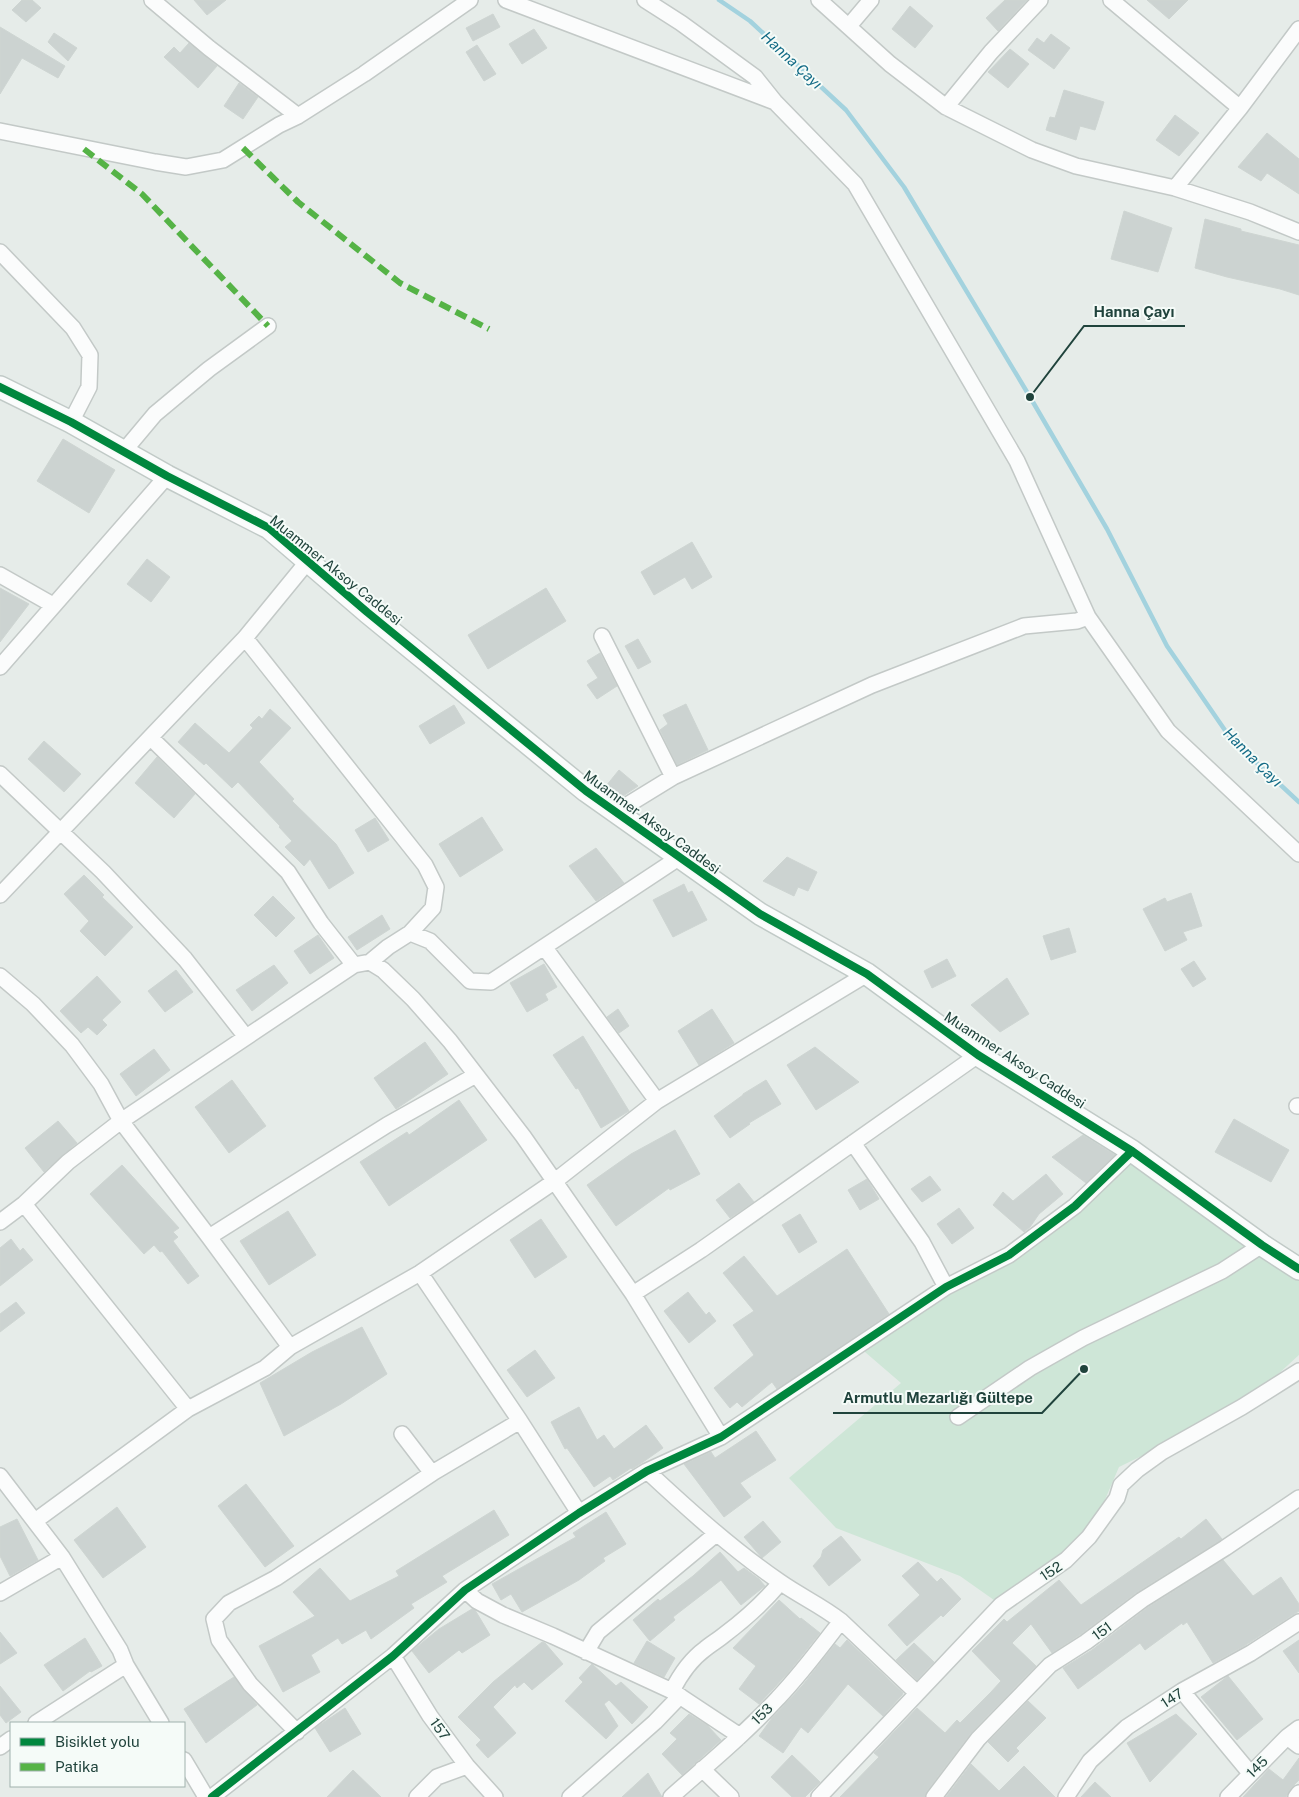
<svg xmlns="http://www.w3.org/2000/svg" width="1299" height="1797" font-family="'Public Sans',sans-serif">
<rect width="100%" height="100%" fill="#e6ece9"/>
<path fill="#cee6d7" d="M1132 1151 1299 1273V1355L1242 1407 1119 1467 1089 1537 1001 1605 960 1576 836 1528 789 1478 901 1383 858 1346 1009 1255Z"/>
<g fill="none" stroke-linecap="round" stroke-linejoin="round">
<path stroke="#a3d2de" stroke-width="4.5" d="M719 0 750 21 846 110 904 187 1030 397 1107 529 1167 646 1231 739 1299 802"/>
</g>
<path fill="#ccd3d1" stroke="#ced5d2" d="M22 0H32L41 8 26 22 12 10Z
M194 0H226L207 15Z
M1005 0H1027L998 31 986 18Z
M1147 0H1188L1169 19Z
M910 6 933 26 915 48 892 29Z
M493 14 500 27 473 41 466 28Z
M0 27 65 66 58 78 22 58 0 94Z
M534 29 547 48 522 64 509 44Z
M54 33 77 48 68 61 48 42Z
M1051 34 1070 48 1054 69 1028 50 1037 38 1044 43Z
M189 43 217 66 198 88 164 57 174 47 180 53Z
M477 45 496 74 484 81 466 52Z
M1010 49 1029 64 1008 88 988 72Z
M239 83 258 97 243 119 224 106Z
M1064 90 1104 102 1095 130 1080 126 1076 140 1046 130 1050 117 1055 118Z
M1175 115 1199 133 1179 156 1156 140Z
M1267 133 1299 159V194L1267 173 1261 181 1238 167Z
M1124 211 1172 228 1158 272 1111 259Z
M1205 219 1241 229V231L1299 245V295L1280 289 1227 277 1195 268Z
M63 439 115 470 89 513 37 481Z
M692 542 712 577 692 589 685 577 654 595 641 572Z
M147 559 170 577 151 602 127 584Z
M0 588 29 604 0 642Z
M546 588 566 621 488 669 468 635Z
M638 639 651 662 638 669 625 646Z
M600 653 617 686 597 699 587 685 598 678 587 661Z
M686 704 708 750 677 765 660 730 668 724 663 715Z
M454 705 465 723 430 744 419 726Z
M270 709 291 728 259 762 294 799 292 801 336 844 354 873 329 889 310 859 304 866 285 847 292 841 279 827 280 826 238 782 232 788 206 763 204 765 178 742 195 723 229 753 253 728 250 725 259 716 262 719Z
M44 741 81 774 64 792 28 759Z
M157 757 195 794 174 818 135 783Z
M619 770 638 786 620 798 606 786Z
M482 817 503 850 460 877 439 844Z
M375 818 389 840 368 852 355 830Z
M596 848 624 883 596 901 569 866Z
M787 857 817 872 808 891 798 887 794 896 763 881Z
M84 875 104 895 102 897 133 927 105 956 80 931 89 921 64 894Z
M684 884 688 893 692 891 707 920 673 937 653 900Z
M1191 893 1202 926 1183 932 1187 940 1165 951 1143 909 1165 898 1167 902Z
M273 896 295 918 276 937 254 915Z
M382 915 390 929 357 950 348 937Z
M1069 928 1076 952 1051 960 1043 936Z
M318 935 334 958 310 974 294 951Z
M947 959 956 976 932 988 924 971Z
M1194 961 1206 979 1193 987 1181 969Z
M544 964 557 987 545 994 548 1000 527 1012 510 983Z
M274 965 288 983 252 1011 236 990Z
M176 970 193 992 165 1012 148 991Z
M97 976 121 1002 102 1020 107 1025 97 1035 88 1027 81 1033 60 1011Z
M1007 978 1029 1014 1000 1032 971 1005Z
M618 1009 629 1026 619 1033 607 1017Z
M712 1009 734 1043 699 1065 678 1031Z
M583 1036 629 1111 601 1128 578 1088 576 1089 553 1055Z
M425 1042 448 1074 396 1109 374 1078Z
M815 1047 859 1082 816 1110 787 1065Z
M154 1049 170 1070 136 1096 120 1074Z
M232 1080 266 1126 229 1153 195 1107Z
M766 1080 781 1104 749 1123 750 1124 730 1138 714 1116 743 1095V1094Z
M459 1100 487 1140 389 1206 360 1162 407 1132 409 1135Z
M1234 1119 1289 1150 1271 1182 1215 1152Z
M58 1121 77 1143 44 1172 25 1148Z
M675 1130 700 1174 670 1190 669 1188 616 1226 587 1185 631 1154Z
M1083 1135 1115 1155 1086 1183 1052 1157Z
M122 1165 179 1228 173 1232 178 1237 173 1241 199 1276 188 1284 162 1251 160 1252 154 1245 144 1254 90 1194Z
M1046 1174 1063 1194 1039 1214 1030 1227 1024 1232 993 1205 1003 1192 1013 1201Z
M930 1176 941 1190 922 1202 911 1189Z
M867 1179 879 1199 860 1210 848 1190Z
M739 1183 754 1202 730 1218 716 1200Z
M959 1208 974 1228 952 1244 937 1224Z
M288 1211 316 1255 269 1285 240 1241Z
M800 1214 817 1242 799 1253 782 1225Z
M541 1219 567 1257 535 1278 510 1240Z
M11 1239 20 1251 23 1248 33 1260 0 1286V1248Z
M847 1249 889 1314 777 1389 772 1382 742 1407 737 1402 730 1408 714 1388 754 1355 733 1325 754 1311 723 1273 744 1256 777 1296Z
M688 1292 706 1315 709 1312 716 1321 689 1343 664 1311Z
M16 1302 25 1313 0 1332V1314Z
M362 1327 387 1374 341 1404 284 1436 260 1383 312 1352Z
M535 1350 555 1378 527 1397 507 1370Z
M579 1407 597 1440 604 1435 614 1449 646 1425 663 1448 643 1462 632 1469 631 1468 613 1480 610 1476 594 1487 567 1448 565 1449 551 1422Z
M756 1431 776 1460 740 1483 751 1497 724 1517 684 1464 711 1452 715 1458Z
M246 1484 294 1546 265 1567 218 1506Z
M117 1507 146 1547 103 1578 74 1540Z
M494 1510 509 1535 442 1576 447 1582 411 1604 414 1608 371 1639 366 1630 342 1644 338 1638 311 1655 320 1672 283 1692 259 1646 315 1616 293 1592 320 1568 350 1601 399 1576 396 1571Z
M606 1512 626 1544 603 1558 605 1561 579 1580 522 1612 511 1594 501 1600 492 1584 576 1537 573 1533Z
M17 1519 38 1560 10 1576 0 1556V1527Z
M1206 1519 1222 1539 1137 1592 1081 1634 1052 1653 1031 1624 1012 1643 1036 1666 971 1733 927 1791 925 1797H840L879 1757 874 1753 917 1708 945 1733 957 1720 960 1723 991 1692 1001 1681 972 1651 1004 1619 1007 1622 1059 1580 1081 1605 1179 1537 1181 1539Z
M763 1521 781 1542 762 1558 744 1537Z
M841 1536 861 1560 829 1586 813 1566 821 1557 823 1550Z
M720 1552 738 1572 744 1568 759 1579 765 1586 741 1605 721 1580 673 1617 675 1620 650 1641 633 1620 658 1599 660 1601 693 1576Z
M1223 1560 1253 1596 1281 1577 1299 1604V1611L1244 1646 1213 1663 1187 1622 1183 1625 1182 1623 1145 1650 1140 1643 1078 1689 1063 1668 1092 1650 1147 1608Z
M918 1562 937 1582 941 1578 961 1599 943 1617 941 1615 907 1646 888 1625 920 1595 902 1576Z
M779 1600 800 1619 801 1618 820 1633 788 1673 759 1704 739 1689 756 1666 733 1648Z
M472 1609 475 1610 490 1635 462 1653 459 1650 429 1673 412 1651 439 1629Z
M0 1632 17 1653 0 1664Z
M85 1638 102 1666 91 1672 90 1671 63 1691 44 1665Z
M847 1640 903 1693 902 1695 883 1716 848 1684 808 1733 801 1727 783 1753 759 1736 772 1718 802 1686 835 1644 840 1648Z
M1299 1640V1673L1283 1651Z
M647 1641 675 1658 664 1677 634 1663Z
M542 1642 545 1643 563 1664 532 1690 524 1682 517 1688 515 1685 493 1707 516 1733 488 1758 476 1745 481 1740 458 1717 493 1682Z
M914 1643 934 1662 917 1680 896 1660Z
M592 1664 616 1686 621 1682 648 1707 632 1724 609 1700 604 1704 618 1726 606 1739 565 1701 583 1682 579 1678Z
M1228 1676 1263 1719 1237 1740 1201 1697Z
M234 1677 257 1705 206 1743 184 1709Z
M0 1686 21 1712 6 1723 0 1715Z
M1028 1701 1046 1718 1016 1748 1019 1751 1008 1762 988 1742Z
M345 1708 361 1734 330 1752 315 1728Z
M689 1714 707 1725 721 1740 682 1775 662 1754 677 1739 670 1733Z
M1176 1714 1197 1734 1150 1782 1127 1743Z
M792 1755 820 1782 805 1797H792L771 1777Z
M1299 1758V1780L1292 1787 1286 1797H1243L1269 1769 1283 1780Z
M971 1764 999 1791 1024 1766 1055 1797H946Z
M353 1770 381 1797H327Z
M648 1773 662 1797H622Z
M1095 1782 1111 1797H1081Z"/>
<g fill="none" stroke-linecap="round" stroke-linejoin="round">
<defs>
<path id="street" d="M152 0 209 48 298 116
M506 0 775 102
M645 0 681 23 755 77 775 102 855 184 1017 461 1088 617 1168 731 1299 854
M819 0 890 64 946 107 1032 150 1076 166 1175 188 1250 212 1299 232
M1111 0 1240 108
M849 26 871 0
M946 107 991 52 1040 0
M0 131 155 162 186 167 223 160 279 125 298 116 364 74 470 0
M1175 188 1240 108 1299 29
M0 252 73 328 90 355 89 387 71 422
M124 451 155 414 209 369 268 326
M0 575 53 605
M602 636 673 777
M245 638 425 865 436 887 433 908 410 933
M0 667 167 476
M151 738 288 872 321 923 354 965
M0 774 103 872 185 959 246 1037
M616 812 673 777 872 685 1024 626 1077 621 1088 617
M0 895 245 638 308 561
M545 948 657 1101
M370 962 383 970 413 999 450 1041 523 1136 633 1294 721 1437
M0 976 33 1004 72 1045 101 1084 121 1121 209 1237 290 1347
M1297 1106H1299
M853 1143 922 1242 946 1287
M24 1204 188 1409
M0 1222 24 1204 68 1162 121 1121 354 965 370 962 388 947 410 933 430 941 470 981 491 982 680 857
M209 1237 387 1125 476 1075
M420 1273 520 1421 579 1513
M633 1294 701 1250 978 1055
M958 1417 1030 1368 1083 1338 1222 1271 1262 1245
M402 1434 428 1468 434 1472 520 1421
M647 1471C689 1510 732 1549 780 1582 800 1596 822 1606 841 1621L917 1693
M0 1476 62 1557 120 1650 126 1665 161 1723
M35 1521 188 1409 265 1368 290 1347 420 1273 555 1181 657 1101 867 974
M465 1590 477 1601 503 1615 553 1636 672 1691 740 1736
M0 1593 62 1557
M586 1652 598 1632 716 1534
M393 1656 430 1716 467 1766 495 1797
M672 1691C680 1675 690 1660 705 1649 711 1644 718 1640 724 1635 744 1620 764 1602 780 1583
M1182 1691 1250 1773
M36 1723 126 1665
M1299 1728 1287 1737 1299 1746
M297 1732 250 1684 219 1640 214 1619 229 1603 276 1578 434 1472
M0 1747 11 1739
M184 1760 206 1797
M702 1769 731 1797
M212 1797 393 1656 465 1590 579 1513 647 1471 721 1437 946 1287 1009 1255 1075 1206 1132 1151
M417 1797 437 1777 467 1766
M570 1797 655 1722 680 1696
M671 1797C707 1765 745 1734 778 1698 801 1674 821 1647 841 1621
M819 1797 1001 1605 1066 1560 1089 1537 1117 1498 1121 1485 1137 1470 1162 1452 1242 1407 1299 1371
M934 1797 978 1739 1050 1665 1086 1642 1142 1600 1225 1548 1299 1498
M1066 1797 1090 1761 1127 1727 1182 1691 1251 1653 1299 1622
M1228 1797 1287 1737
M1296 1797 1299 1793"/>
<path id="secondary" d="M0 387 71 422 167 476 269 528 367 612 586 791 760 914 867 974 978 1055 1132 1151 1262 1245 1299 1269"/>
</defs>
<use href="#street" stroke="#c3c9c7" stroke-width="18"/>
<use href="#secondary" stroke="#c1cac7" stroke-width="24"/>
<use href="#street" stroke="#fbfcfc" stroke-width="15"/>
<use href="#secondary" stroke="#fbfcfc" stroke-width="21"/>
<path stroke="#55b346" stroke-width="6" stroke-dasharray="12 6" stroke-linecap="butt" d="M243 148 298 202 400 283 489 329
M84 149 142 194 268 326"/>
<defs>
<path id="cycleway" d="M0 387 71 422 167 476 269 528 367 612 586 791 760 914 867 974 978 1055 1132 1151 1262 1245 1299 1269
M212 1797 393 1656 465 1590 579 1513 647 1471 721 1437 946 1287 1009 1255 1075 1206 1132 1151"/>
</defs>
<use href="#cycleway" stroke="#f5fbf8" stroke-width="11"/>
<use href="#cycleway" stroke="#00873e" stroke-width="8"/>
</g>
<g text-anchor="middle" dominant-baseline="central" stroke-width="4" stroke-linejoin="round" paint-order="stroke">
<g font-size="14" fill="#20433c" stroke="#f5fbf8">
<text transform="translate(336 570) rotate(39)">Muammer Aksoy Caddesi</text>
<text transform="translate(652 822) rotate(36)">Muammer Aksoy Caddesi</text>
<text transform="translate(1015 1060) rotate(33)">Muammer Aksoy Caddesi</text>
<text transform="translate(1051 1571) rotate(-34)">152</text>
<text transform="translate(1102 1631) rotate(-37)">151</text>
<text transform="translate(1172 1698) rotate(-33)">147</text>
<text transform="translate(762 1714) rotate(-45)">153</text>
<text transform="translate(440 1729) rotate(54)">157</text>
<text transform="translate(1257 1767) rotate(-45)">145</text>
</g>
<g font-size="15" font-style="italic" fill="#136b86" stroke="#f5fbf8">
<text transform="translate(792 60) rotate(43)">Hanna Çayı</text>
<text transform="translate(1253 757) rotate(45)">Hanna Çayı</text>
</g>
</g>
<path fill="none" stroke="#20433c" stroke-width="2" d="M1030 397L1084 326H1185M1084 1369L1042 1413H833"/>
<g fill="#20433c" stroke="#f5fbf8" stroke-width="2">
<circle cx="1030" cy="397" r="5"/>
<circle cx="1084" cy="1369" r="5"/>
</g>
<g font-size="15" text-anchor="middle" font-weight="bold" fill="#20433c" stroke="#f5fbf8" stroke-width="4" stroke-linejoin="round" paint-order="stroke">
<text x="1134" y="317">Hanna Çayı</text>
<text x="938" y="1403">Armutlu Mezarlığı Gültepe</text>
</g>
<rect x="10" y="1722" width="175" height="65" fill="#f5fbf8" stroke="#a0b1ad"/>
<rect x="20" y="1738" width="25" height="8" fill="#00873e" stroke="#a0b1ad"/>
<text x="55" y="1747" font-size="15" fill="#20433c">Bisiklet yolu</text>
<rect x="20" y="1763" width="25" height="8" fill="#55b346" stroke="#a0b1ad"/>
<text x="55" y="1772" font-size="15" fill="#20433c">Patika</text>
</svg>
